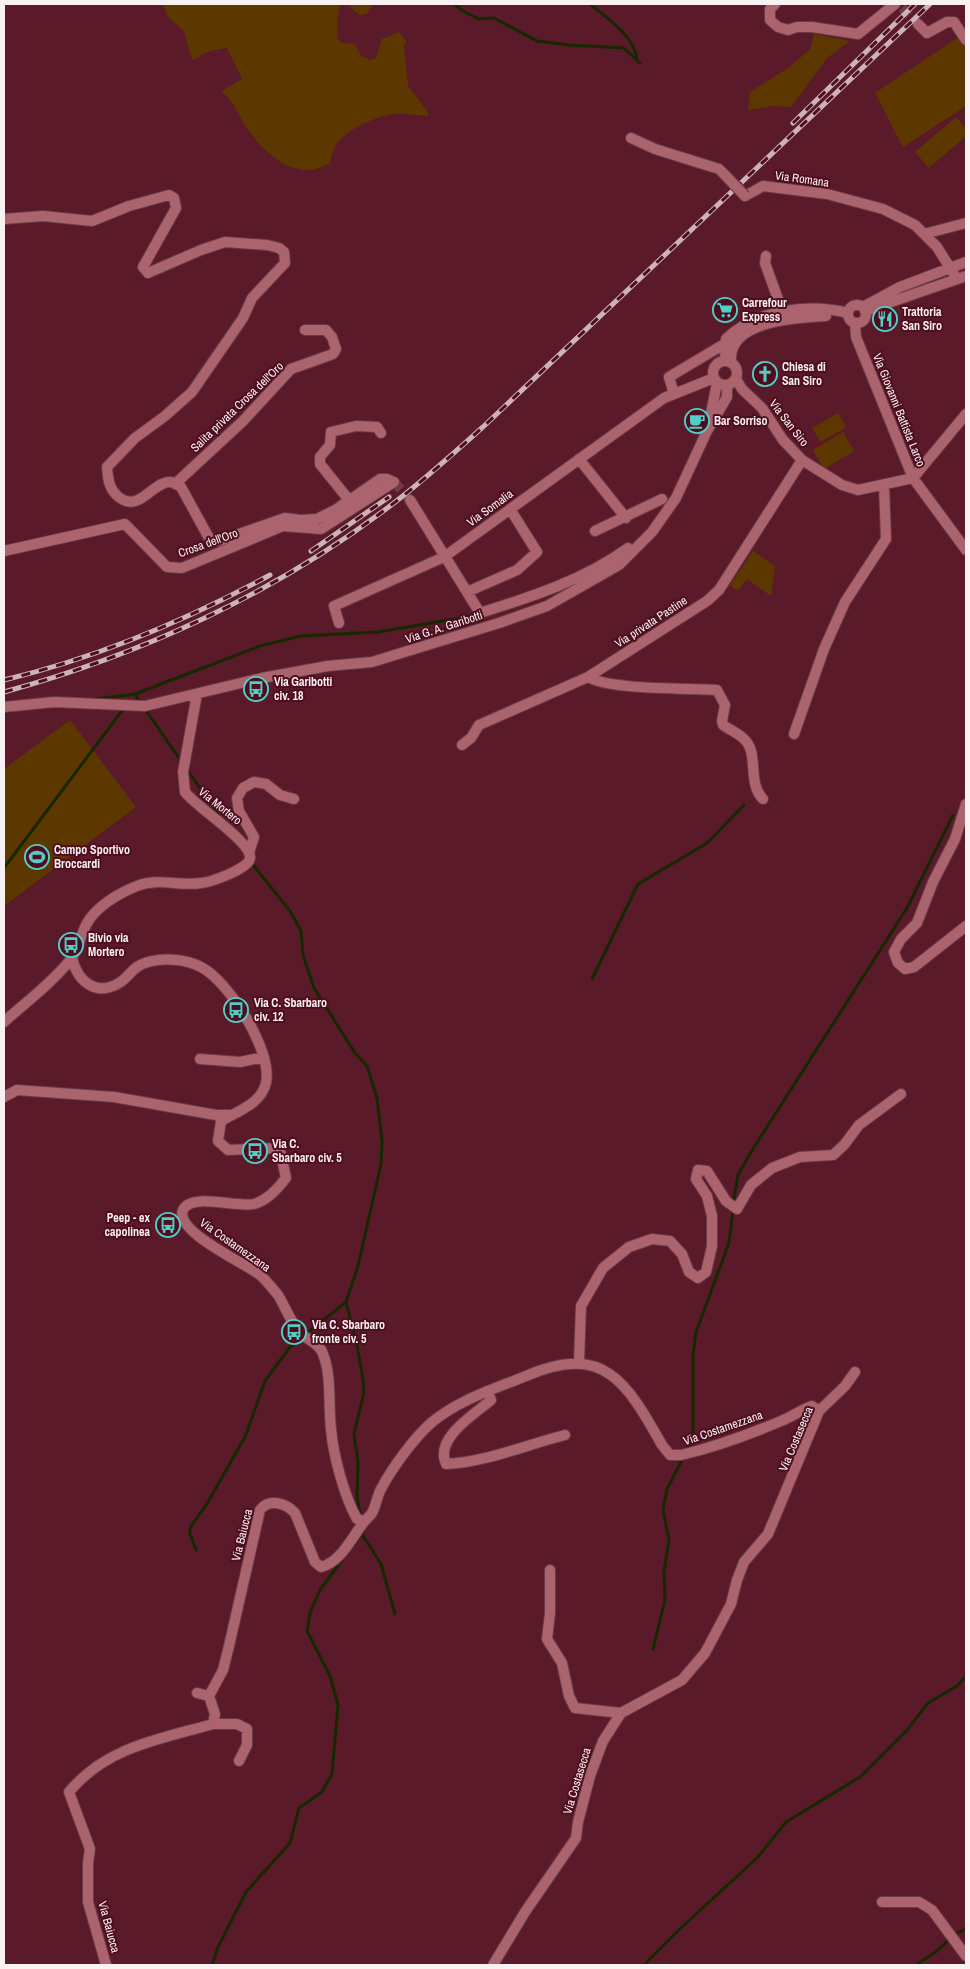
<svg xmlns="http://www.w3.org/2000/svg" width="970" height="1969" font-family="'Archivo Narrow',sans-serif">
<rect width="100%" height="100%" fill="#5a1a29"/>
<path fill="#5c3800" d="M162 4H373L367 14 360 15 346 4H340L337 20 338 39 343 43 355 44 361 56 370 60 376 58 382 39 399 32 406 41 404 47 408 86 428 112V116C417 116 404 113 393 114 378 116 352 127 341 139 334 145 332 154 330 163 296 184 263 153 245 125 235 109 236 104 221 91L242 79 227 48 210 51 192 60 184 31 169 18Z
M814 34 850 41 827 58 791 107 774 106 748 110 750 92 790 67 810 49Z
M959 37 966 48V106L903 147 875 93Z
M956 117 966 129V136L929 168 915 152Z
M838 413 846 427 821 442 812 428Z
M843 432 854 451 824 469 813 450Z
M753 551 775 566 771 596 747 579 738 591 730 585Z
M70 720 136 807 4 906V769Z"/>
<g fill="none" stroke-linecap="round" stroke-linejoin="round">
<path stroke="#162800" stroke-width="3" d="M455 4 463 11 479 19 494 18 537 41 569 45 624 48 640 63
M590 4C607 18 634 36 637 59
M135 694 141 704
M95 699 135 694 260 646 301 636 378 632 472 616
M145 709 181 761
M4 712 12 711
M186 768 220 817
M250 861 290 911 301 931 303 955 314 988 355 1053 367 1066 377 1098 382 1141 381 1164 358 1266 346 1302 357 1345 363 1379 364 1392 354 1434 358 1462 357 1497 361 1518
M4 868 124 708
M592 979 638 884 707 843 744 805
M733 1204 738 1175 751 1152 907 908 953 815
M686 1451 693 1437V1355L696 1332 729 1243 733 1210
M362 1534 381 1564 395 1614
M352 1547 363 1532
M196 1550 190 1534V1528L208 1502 245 1437 265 1381 290 1347 346 1302
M653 1649 665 1600 664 1572 669 1540 663 1510 667 1489 684 1456
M212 1965 218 1947 246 1892 290 1843 299 1808 322 1792 332 1774 338 1705 330 1676 307 1631 310 1613 320 1590 342 1560
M644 1965 683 1926 757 1858 786 1822 860 1777 907 1730 928 1703 957 1686 966 1676
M916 1965 937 1951 955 1934 966 1929"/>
<path stroke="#723a47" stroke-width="10" stroke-dasharray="10 5" stroke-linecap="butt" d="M902 8 918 24
M394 482 410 500"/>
<defs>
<path id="minor" d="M775 4 770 9V20L778 27 788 30 797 27H812L858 34 895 4
M918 24 927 33 947 22H954L966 40
M631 138 655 149 719 169 725 175
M745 196 763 186 827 194 883 209 915 225 937 247 957 279
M4 219 43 216 92 221 129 206 169 195 174 198 176 208 143 267 148 273 201 250 225 242 267 245 279 248 284 252 285 263 252 298 243 318 192 392 165 416 135 438 107 467C108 480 109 490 120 498 140 512 152 482 170 482 174 482 177 485 181 487L209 538 219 541 285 518 300 520 317 519 335 510 380 479H387L394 482
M924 234 966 223
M766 256 765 263 783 313
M848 314a9 9 0 1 1 18 0a9 9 0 1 1-18 0Z
M863 307 900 287 966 262
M865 311 966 276
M855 323 856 337 913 478 966 550
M731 359C730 320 798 318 826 316
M725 361 726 339C755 310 808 303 848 313
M713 373a12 12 0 1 1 24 0a12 12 0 1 1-24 0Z
M736 379 742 389 762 408 783 440 802 460 842 485 858 490 913 478 966 414
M674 394 669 377 726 343
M709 423 717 383
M579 459 626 518
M175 484 243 421 291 369 333 354 336 349 332 337 326 330H305
M349 500 320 464V457L330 445 331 432 356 426 377 427 381 433
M410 500 480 613C531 597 584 580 628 548
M595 531 662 499
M4 551 125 524 167 567 182 568 283 526 321 529 394 482
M467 592 517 570 537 552 510 509
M339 623 334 606 444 557 664 398 714 378
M588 677C610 690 687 688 717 690L725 705 722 721 723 725C730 730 740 734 745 740 759 754 747 783 763 799
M4 707 54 702 145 706 262 678 328 666 372 662 499 623 547 606 619 565 652 532 676 498 707 431 727 397V385
M794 734 824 649 845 602 886 539 884 485
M462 745 471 738 479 725 588 677 707 601 719 590 802 460
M966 804 955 839 933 882 917 923 901 939 894 952 898 963 905 969 914 967 966 926
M249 853 254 837 239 811 237 798 243 788 254 782 266 784 280 795 294 799
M72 958C78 983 98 998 122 981 130 975 134 966 145 963 162 957 186 959 201 967 229 981 273 1052 266 1083 261 1104 238 1111 221 1121L218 1141 228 1150 275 1148 281 1154 286 1178C278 1188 268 1200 254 1204 237 1208 191 1192 183 1210 174 1232 247 1264 260 1275 266 1280 273 1289 278 1295 287 1310 291 1324 304 1336 311 1341 320 1345 323 1354 332 1377 328 1404 331 1429 333 1454 344 1496 357 1519L364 1521
M4 1022C26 1002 52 983 71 959 78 950 81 935 86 925 95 907 119 893 137 886 158 877 179 887 201 883 211 882 249 869 250 858 252 842 196 807 185 792L183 772 197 694
M200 1059 240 1062 264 1057
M4 1097 17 1090 114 1097 216 1115H230
M579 1362 581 1306 603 1268 629 1247 652 1239 670 1241 682 1254 689 1272 698 1278 706 1272 712 1246V1216L707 1196 696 1179 698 1170 707 1171 726 1201 737 1209 751 1185 772 1168 800 1157 833 1155 844 1145 859 1125 901 1094
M487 1391 491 1400C475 1414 434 1438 446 1464 487 1462 525 1445 565 1435
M550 1570V1613L547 1639 562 1663 569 1696 575 1708 621 1713
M197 1693 209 1696 223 1670 229 1646 260 1510C269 1498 286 1503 295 1513L315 1562 321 1567C341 1562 352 1537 364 1522 366 1519 370 1516 372 1513 376 1506 377 1496 381 1489 392 1468 414 1438 431 1423 458 1400 494 1389 526 1376 604 1343 626 1381 662 1445L670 1455H681C715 1447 748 1435 781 1421 792 1417 800 1410 812 1406L819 1411
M213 1724H237L247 1729V1745L239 1761
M882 1902H919L932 1910 966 1956
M106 1965 88 1902V1863L90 1849 69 1792C106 1747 160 1739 213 1724L215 1714 209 1696
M493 1965 525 1912 576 1838 578 1822 590 1776 603 1741 621 1713 682 1680 705 1653 731 1604 737 1580 744 1562 768 1534 819 1411 845 1386 855 1372"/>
</defs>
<use href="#minor" stroke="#6a3a47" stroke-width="12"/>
<use href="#minor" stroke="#ab636e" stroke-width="10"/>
<defs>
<path id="rail" d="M793 123 915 4
M311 551 389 497
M4 680C96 658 187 620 270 575
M4 692C140 655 273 594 386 509 421 483 453 454 484 426L930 4"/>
</defs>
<use href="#rail" stroke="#ccb3b8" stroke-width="5"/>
<use href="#rail" stroke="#4e0e1f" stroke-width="3" stroke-dasharray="9" stroke-linecap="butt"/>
<defs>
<path id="minor-bridge" d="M725 175 745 196"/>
</defs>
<use href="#minor-bridge" stroke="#6a3a47" stroke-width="12" stroke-linecap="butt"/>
<use href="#minor-bridge" stroke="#ab636e" stroke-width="10"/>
</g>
<defs>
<symbol id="supermarket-ring" viewBox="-11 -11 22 22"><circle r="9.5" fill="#4e0e1f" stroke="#54cdc7" stroke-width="1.5"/><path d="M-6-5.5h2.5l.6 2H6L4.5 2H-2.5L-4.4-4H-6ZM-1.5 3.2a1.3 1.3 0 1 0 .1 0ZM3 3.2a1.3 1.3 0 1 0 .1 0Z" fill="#54cdc7"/></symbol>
<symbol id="restaurant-ring" viewBox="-11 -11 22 22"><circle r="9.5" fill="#4e0e1f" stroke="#54cdc7" stroke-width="1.5"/><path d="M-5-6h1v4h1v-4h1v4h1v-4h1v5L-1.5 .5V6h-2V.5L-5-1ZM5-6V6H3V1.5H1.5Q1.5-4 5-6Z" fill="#54cdc7"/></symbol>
<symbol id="church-ring" viewBox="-11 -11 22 22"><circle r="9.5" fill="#4e0e1f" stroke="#54cdc7" stroke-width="1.5"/><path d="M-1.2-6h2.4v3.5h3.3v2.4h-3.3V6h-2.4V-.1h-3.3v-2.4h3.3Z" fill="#54cdc7"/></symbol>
<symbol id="cafe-ring" viewBox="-11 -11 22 22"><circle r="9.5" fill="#4e0e1f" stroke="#54cdc7" stroke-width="1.5"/><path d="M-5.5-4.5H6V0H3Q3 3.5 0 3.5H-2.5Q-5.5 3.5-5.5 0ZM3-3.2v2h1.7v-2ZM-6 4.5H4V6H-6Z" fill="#54cdc7"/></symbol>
<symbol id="bus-ring" viewBox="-11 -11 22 22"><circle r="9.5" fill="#4e0e1f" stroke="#54cdc7" stroke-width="1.5"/><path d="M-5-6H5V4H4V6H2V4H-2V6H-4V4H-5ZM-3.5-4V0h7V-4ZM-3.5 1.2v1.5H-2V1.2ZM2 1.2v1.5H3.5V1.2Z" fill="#54cdc7"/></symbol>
<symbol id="stadium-ring" viewBox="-11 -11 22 22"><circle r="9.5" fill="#4e0e1f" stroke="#54cdc7" stroke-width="1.5"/><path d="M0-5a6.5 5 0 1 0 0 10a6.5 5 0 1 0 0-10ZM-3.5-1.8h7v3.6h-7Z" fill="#54cdc7"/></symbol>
</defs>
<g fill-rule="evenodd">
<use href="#supermarket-ring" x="711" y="296" width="28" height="28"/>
<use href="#restaurant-ring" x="871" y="305" width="28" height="28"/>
<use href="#church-ring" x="751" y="360" width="28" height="28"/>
<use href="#cafe-ring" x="683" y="407" width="28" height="28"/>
<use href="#bus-ring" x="242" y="675" width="28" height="28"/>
<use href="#stadium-ring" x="23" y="843" width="28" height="28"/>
<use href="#bus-ring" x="57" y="931" width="28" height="28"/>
<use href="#bus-ring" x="222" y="996" width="28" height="28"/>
<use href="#bus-ring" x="241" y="1137" width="28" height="28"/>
<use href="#bus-ring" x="154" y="1211" width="28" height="28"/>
<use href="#bus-ring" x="280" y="1318" width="28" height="28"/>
</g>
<g text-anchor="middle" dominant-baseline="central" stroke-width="4" stroke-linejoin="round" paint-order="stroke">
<g font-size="12" fill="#f9f0f1" stroke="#4e0e1f">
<text transform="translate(802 179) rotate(8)">Via Romana</text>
<text transform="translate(237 407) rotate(-44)">Salita privata Crosa dell'Oro</text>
<text transform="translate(899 410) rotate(68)">Via Giovanni Battista Larco</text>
<text transform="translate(789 423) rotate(52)">Via San Siro</text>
<text transform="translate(490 508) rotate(-36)">Via Somalia</text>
<text transform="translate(208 543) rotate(-20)">Crosa dell'Oro</text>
<text transform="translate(651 622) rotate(-33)">Via privata Pastine</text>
<text transform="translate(444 627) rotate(-18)">Via G. A. Garibotti</text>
<text transform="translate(220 806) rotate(39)">Via Mortero</text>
<text transform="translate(235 1245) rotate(35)">Via Costamezzana</text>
<text transform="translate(723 1428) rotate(-19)">Via Costamezzana</text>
<text transform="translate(796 1439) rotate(-67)">Via Costasecca</text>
<text transform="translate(242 1535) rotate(-76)">Via Baiucca</text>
<text transform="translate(577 1781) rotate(-73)">Via Costasecca</text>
<text transform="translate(109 1927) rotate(75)">Via Baiucca</text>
</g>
<g font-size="12" font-weight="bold" fill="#f9f0f1" stroke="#4e0e1f" text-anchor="start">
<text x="742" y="303">Carrefour<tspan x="742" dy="14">Express</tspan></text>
<text x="902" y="312">Trattoria<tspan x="902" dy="14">San Siro</tspan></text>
<text x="782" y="367">Chiesa di<tspan x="782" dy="14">San Siro</tspan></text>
<text x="714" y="421">Bar Sorriso</text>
<text x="274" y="682">Via Garibotti<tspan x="274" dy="14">civ. 18</tspan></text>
<text x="54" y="850">Campo Sportivo<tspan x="54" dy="14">Broccardi</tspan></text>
<text x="88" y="938">Bivio via<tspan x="88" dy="14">Mortero</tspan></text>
<text x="254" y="1003">Via C. Sbarbaro<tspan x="254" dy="14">civ. 12</tspan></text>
<text x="272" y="1144">Via C.<tspan x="272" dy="14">Sbarbaro civ. 5</tspan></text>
<text x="150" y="1218" text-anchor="end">Peep - ex<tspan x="150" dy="14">capolinea</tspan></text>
<text x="312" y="1325">Via C. Sbarbaro<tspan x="312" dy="14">fronte civ. 5</tspan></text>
</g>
</g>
<rect width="970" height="1969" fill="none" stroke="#f9f0f1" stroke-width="10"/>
</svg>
